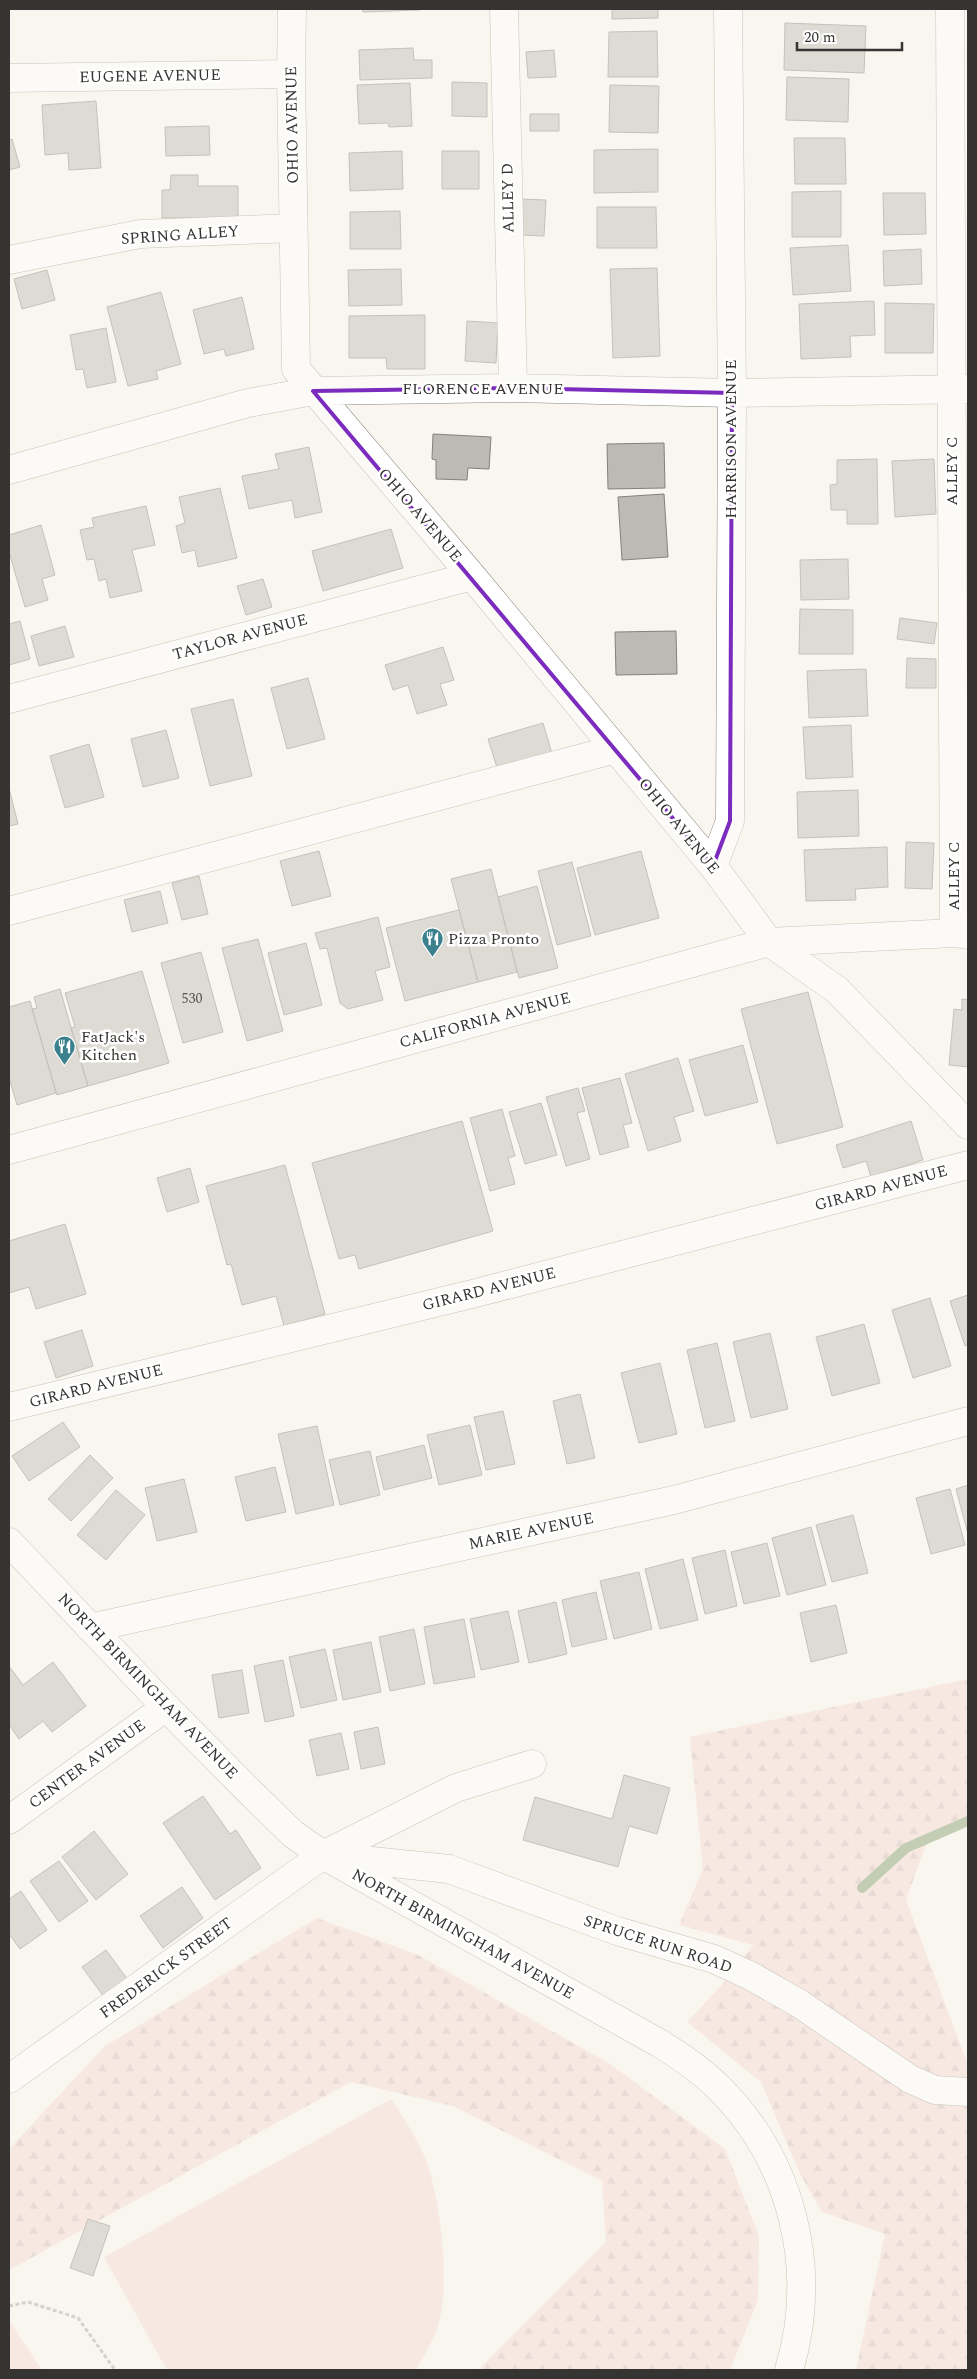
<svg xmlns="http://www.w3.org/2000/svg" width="977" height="2379" font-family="Spectral,serif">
<defs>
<pattern id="forest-firs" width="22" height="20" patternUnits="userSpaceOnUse" patternTransform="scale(1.25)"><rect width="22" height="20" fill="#f7d8d3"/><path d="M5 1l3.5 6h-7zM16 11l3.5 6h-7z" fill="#d4bab6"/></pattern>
</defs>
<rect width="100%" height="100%" fill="#f9f5ef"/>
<path fill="url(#forest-firs)" d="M968 1679V1823L930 1833 906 1900 968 2065V2370H856L885 2234 822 2212 799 2172 761 2082 687 2022 721 1986 753 1945 679 1925 703 1869 690 1737Z
M317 1918 418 1955 610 2064 725 2149 759 2236 758 2300 730 2370H478L606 2242 602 2181 453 2106 351 2082 9 2270V2149L105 2046Z"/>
<path fill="#f7d8d3" d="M391 2099C405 2120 420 2142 428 2166 441 2206 451 2288 437 2329 432 2343 423 2357 416 2370H167L104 2257Z
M9 2320 42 2370H9Z"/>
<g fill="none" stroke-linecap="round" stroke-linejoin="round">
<path stroke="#7f9c6a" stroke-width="10" d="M862 1888 906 1848 968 1821"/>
</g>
<path fill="#bbbbb4" stroke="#82827b" d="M362 9H419L420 10 363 12Z
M612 9H658V18L612 19Z
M785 23 866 26 864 73 784 70Z
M657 31 658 77H608L609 32Z
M413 48 414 60H432V78L360 80 359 50Z
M554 50 556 77 528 78 526 52Z
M787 77 849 79 848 122 786 120Z
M452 82 487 83V117L452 116Z
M410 83 412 126 389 127 388 123 359 124 357 85Z
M610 85 659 86 658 133 609 132Z
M96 101 101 168 69 170 68 153 45 155 42 105Z
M530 114H559V131H530Z
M209 126 210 155 166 156 165 127Z
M794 138H845L846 184H795Z
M12 139 20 167 9 170V140Z
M658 149V192L594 193V150Z
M402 151 403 189 350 191 349 153Z
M442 151H479V189H442Z
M171 175H198V186H238V218H162V190H170Z
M841 191V237H792V192Z
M883 193H925L926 234 884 235Z
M521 199 546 200 544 236 520 235Z
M597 207H656L657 248H597Z
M400 211 401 249H350V212Z
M848 245 851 291 793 295 790 248Z
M921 249 922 284 884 286 883 251Z
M657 268 660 356 613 358 610 269Z
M401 269 402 305 349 306 348 270Z
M47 270 55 300 22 309 14 279Z
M161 292 181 364 156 371 158 379 128 386 107 307Z
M242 297 254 349 226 356 224 349 204 354 193 310Z
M874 301 875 335 850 336 851 357 801 359 799 304Z
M885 303 934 304 933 353H885Z
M425 315V369H387L386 358H349V316Z
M467 321 498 323 496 363 465 361Z
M106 328 116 382 87 388 83 369 76 370 70 335Z
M433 434 491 437 489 469 468 468 467 480 436 479V460L432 459Z
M664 443 665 488 608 489 607 444Z
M309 447 322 512 295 518 292 500 249 509 242 476 279 469 275 454Z
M877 459 878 524H847V510H831L830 485 837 484V460Z
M934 459 936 514 895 517 892 461Z
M220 488 237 558 198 567 195 550 182 553 176 526 185 523 179 497Z
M664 494 668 557 622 560 618 497Z
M146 506 155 545 132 550 142 591 110 598 106 579 99 581 94 559 87 560 80 530 94 527 92 518Z
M41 525 55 575 42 579 48 600 25 607 9 552V535Z
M391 529 403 568 323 591 312 551Z
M848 559 849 599 801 600 800 560Z
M263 579 272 607 246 615 237 586Z
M800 609 853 610V654H799Z
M900 618 937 623 934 644 897 639Z
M20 621 30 659 9 665V624Z
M65 626 74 657 39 666 31 636Z
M676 631 677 674 616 675 615 632Z
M443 647 454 680 440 684 447 705 417 714 408 685 393 690 385 665Z
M907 658 936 659V688H906Z
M866 669 868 716 809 718 807 671Z
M308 678 325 739 287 749 271 688Z
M233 699 252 776 210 786 191 709Z
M543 723 553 757 499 774 488 739Z
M851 725 853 777 806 779 803 727Z
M166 730 179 778 143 787 131 739Z
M89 744 104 797 65 808 50 756Z
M9 788 18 824 9 826Z
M858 790 859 836 798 838 797 792Z
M906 842 934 843 932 889 905 888Z
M887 847 888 887 855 889 856 900 806 901 804 850Z
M319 851 331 896 292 906 280 861Z
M641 851 659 918 595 935 577 868Z
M572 862 591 936 557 945 538 871Z
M491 869 517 972 478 982 451 879Z
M199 876 208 914 182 920 172 883Z
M537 886 558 968 519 978 498 897Z
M160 891 168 923 132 932 124 900Z
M459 910 478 982 405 1001 386 928Z
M378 917 390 967 375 971 383 1000 348 1009 340 1003 327 948 320 949 315 933Z
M258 939 283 1031 247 1041 222 948Z
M306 943 322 1005 284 1015 268 953Z
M201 952 223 1032 183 1043 161 963Z
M142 971 169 1063 88 1086 71 1028 75 1027 65 993Z
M60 989 88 1086 57 1095 32 1009 37 1008 34 997Z
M808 992 843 1127 777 1144 741 1009Z
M962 999 968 1000V1067L949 1065 954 1009 962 1010Z
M30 1001 56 1093 17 1105 9 1078V1007Z
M743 1045 758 1102 705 1116 689 1060Z
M678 1058 694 1111 674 1117 681 1141 648 1151 625 1074Z
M620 1078 632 1123 623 1125 629 1147 600 1155 582 1088Z
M578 1088 585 1111 577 1113 590 1159 566 1166 546 1097Z
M541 1103 557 1155 525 1164 509 1112Z
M502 1109 515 1156 508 1158 515 1184 490 1191 470 1118Z
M462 1121 493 1231 359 1269 355 1255 339 1259 312 1163Z
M911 1121 923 1160 871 1177 866 1161 843 1168 836 1145Z
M285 1165 325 1314 284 1326 276 1296 242 1305 231 1264 227 1265 206 1186Z
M190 1168 199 1202 167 1212 157 1178Z
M65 1224 86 1294 36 1309 29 1287 9 1293V1241Z
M968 1295V1345L965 1346 950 1301Z
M930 1298 951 1366 913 1378 892 1310Z
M864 1324 880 1383 832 1396 816 1337Z
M82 1330 93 1366 56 1378 44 1342Z
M770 1333 788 1409 751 1418 733 1342Z
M717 1343 735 1421 705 1428 687 1350Z
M660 1363 677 1434 639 1443 621 1373Z
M580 1394 595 1458 567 1464 553 1401Z
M503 1411 515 1464 486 1470 474 1417Z
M63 1422 80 1447 29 1481 12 1456Z
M470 1425 482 1475 439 1485 427 1435Z
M317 1426 334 1505 296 1514 278 1434Z
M424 1445 432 1478 384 1490 376 1457Z
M370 1451 380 1495 340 1505 329 1460Z
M90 1455 113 1478 71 1521 48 1499Z
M275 1467 286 1512 246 1521 235 1477Z
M184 1479 197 1532 157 1541 145 1488Z
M968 1485V1534L956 1489Z
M950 1489 965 1545 931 1554 916 1498Z
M116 1490 145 1515 106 1560 77 1535Z
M853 1515 868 1573 832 1582 816 1525Z
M811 1527 826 1585 787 1595 772 1538Z
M767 1543 780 1596 744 1604 731 1552Z
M725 1550 737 1606 705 1614 692 1558Z
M683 1559 698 1620 660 1629 645 1569Z
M639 1572 652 1629 614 1639 600 1581Z
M596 1592 607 1639 572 1647 562 1600Z
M556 1602 567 1654 529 1663 518 1611Z
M836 1605 847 1653 811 1662 800 1613Z
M508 1611 519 1662 481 1670 470 1619Z
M464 1619 475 1677 434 1684 424 1627Z
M414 1629 425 1684 390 1691 379 1637Z
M371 1642 381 1692 343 1700 333 1650Z
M325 1649 337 1700 301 1708 289 1657Z
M283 1660 294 1716 265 1722 254 1666Z
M53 1662 86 1706 52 1732 43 1721 19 1739 9 1725V1666L23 1685Z
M242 1670 249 1713 219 1718 212 1675Z
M378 1727 385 1764 361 1769 354 1732Z
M341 1733 349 1769 317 1776 309 1740Z
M624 1775 670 1788 657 1834 629 1826 618 1867 523 1840 535 1797 612 1819Z
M203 1796 230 1834 236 1830 261 1868 215 1900 163 1823Z
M94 1831 128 1874 96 1900 62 1857Z
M59 1861 88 1901 59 1922 30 1881Z
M182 1887 203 1918 163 1948 140 1916Z
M21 1891 47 1930 20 1949 9 1934V1899Z
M106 1950 128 1980 104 1997 82 1967Z
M88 2219 110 2226 93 2276 70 2268Z"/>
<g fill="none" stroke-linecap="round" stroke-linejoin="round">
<defs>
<path id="minor" d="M292 9 291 74 296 369 472 576 713 866 769 942 837 990 968 1125
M504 9 513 388
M950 9 954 933
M9 78 291 74
M9 260 140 234 293 228
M9 470 248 403 313 391 513 388 732 393 968 389
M9 699 472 576
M713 866 730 821 732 393 728 9
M9 911 616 749
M9 1150 769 942 954 933 968 935
M9 1407 476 1293 968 1165
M9 1542 166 1707 249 1791 293 1834 323 1855 659 2043C680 2056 700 2069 717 2086 793 2160 819 2270 789 2370
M90 1628 674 1500 968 1421
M9 1820 166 1707
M334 1857 449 1869 617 1931 714 1959 751 1976 800 2004 910 2079 935 2090 968 2092
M9 2079 323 1855 456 1788 532 1764"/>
</defs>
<use href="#minor" stroke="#8a8680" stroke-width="29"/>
<path stroke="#a9a6a1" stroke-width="3" stroke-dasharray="4 2.5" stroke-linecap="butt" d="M9 2306 28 2302 78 2318 115 2370"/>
<use href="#minor" stroke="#fff" stroke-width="28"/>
</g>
<path d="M0 0H977V2379H0ZM513 388 732 393 730 821 713 866 313 391Z" fill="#f9f5ef" fill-opacity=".55" fill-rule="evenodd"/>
<path fill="none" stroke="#7b2cbf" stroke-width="4" stroke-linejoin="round" d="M513 388 732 393 730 821 713 866 313 391Z"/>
<defs>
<symbol id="restaurant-pin" viewBox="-11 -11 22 30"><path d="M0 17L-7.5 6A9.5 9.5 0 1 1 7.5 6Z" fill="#3b808d" stroke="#fff"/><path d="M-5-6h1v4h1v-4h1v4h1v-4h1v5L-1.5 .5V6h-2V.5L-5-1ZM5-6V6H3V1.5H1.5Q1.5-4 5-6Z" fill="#fff"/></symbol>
</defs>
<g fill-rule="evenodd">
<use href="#restaurant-pin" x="420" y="926" width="25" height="34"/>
<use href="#restaurant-pin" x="52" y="1034" width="25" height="34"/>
</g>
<g text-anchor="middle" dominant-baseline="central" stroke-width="5" stroke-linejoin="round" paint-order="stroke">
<g font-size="14" fill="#575652">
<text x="192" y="998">530</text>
</g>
<g font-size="16" fill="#363432" stroke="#fff">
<text transform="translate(150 76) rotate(-1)">EUGENE AVENUE</text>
<text transform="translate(292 125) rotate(-91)">OHIO AVENUE</text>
<text transform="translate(508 198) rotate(-91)">ALLEY D</text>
<text transform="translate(180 235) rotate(-4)">SPRING ALLEY</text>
<text x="483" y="389">FLORENCE AVENUE</text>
<text transform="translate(731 439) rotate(-90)">HARRISON AVENUE</text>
<text transform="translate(952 471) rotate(-90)">ALLEY C</text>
<text transform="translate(420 515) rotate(49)">OHIO AVENUE</text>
<text transform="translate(240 637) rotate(-15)">TAYLOR AVENUE</text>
<text transform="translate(679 826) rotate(51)">OHIO AVENUE</text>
<text transform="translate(954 876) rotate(-90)">ALLEY C</text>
<text transform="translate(485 1020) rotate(-15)">CALIFORNIA AVENUE</text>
<text transform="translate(881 1188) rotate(-15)">GIRARD AVENUE</text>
<text transform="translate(489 1289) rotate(-14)">GIRARD AVENUE</text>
<text transform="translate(96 1386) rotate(-14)">GIRARD AVENUE</text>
<text transform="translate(531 1531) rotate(-12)">MARIE AVENUE</text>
<text transform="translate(148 1686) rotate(46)">NORTH BIRMINGHAM AVENUE</text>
<text transform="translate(87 1764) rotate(-36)">CENTER AVENUE</text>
<text transform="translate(463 1934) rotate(29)">NORTH BIRMINGHAM AVENUE</text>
<text transform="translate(658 1944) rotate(18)">SPRUCE RUN ROAD</text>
<text transform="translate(166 1968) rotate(-36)">FREDERICK STREET</text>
</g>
<g font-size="16" fill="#363432" stroke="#fff" text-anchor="start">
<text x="448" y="939">Pizza Pronto</text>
<text x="81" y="1037">FatJack's<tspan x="81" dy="18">Kitchen</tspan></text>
</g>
</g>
<rect width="977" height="2379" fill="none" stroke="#363432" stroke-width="20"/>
<path d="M797 42v8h105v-8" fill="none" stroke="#363432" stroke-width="2.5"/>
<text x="804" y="42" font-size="15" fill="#363432" stroke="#ffffff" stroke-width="4" paint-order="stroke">20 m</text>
</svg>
